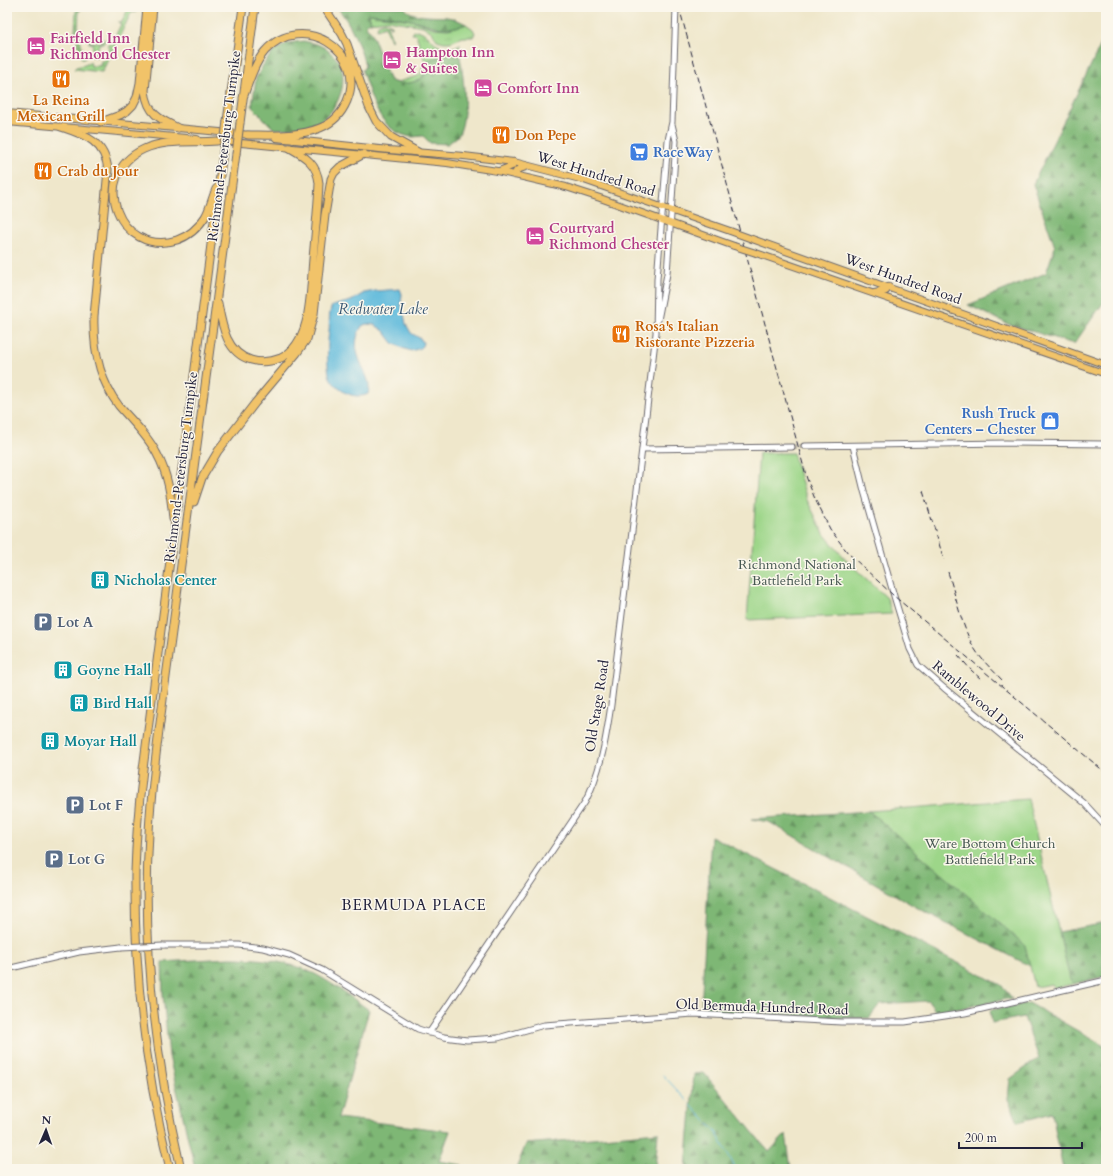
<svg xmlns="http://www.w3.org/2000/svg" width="1113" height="1176" font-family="Cardo,serif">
<defs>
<pattern id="grass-tufts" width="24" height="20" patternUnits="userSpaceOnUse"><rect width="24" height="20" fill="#9dd689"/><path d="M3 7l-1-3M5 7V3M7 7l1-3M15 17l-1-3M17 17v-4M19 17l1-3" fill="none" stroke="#87b777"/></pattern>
<pattern id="forest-firs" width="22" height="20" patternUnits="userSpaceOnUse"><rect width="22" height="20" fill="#7eb775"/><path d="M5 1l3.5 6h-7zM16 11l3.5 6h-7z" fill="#679461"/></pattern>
</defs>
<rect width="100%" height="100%" fill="#fbf7ec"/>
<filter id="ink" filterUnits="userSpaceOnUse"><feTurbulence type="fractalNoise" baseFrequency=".025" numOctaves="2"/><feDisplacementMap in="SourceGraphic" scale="8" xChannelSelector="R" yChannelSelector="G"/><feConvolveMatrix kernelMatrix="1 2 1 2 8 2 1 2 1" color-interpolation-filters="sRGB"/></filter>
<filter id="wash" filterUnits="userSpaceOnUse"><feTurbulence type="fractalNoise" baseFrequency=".012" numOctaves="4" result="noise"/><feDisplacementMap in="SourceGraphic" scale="16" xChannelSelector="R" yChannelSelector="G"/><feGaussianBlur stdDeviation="0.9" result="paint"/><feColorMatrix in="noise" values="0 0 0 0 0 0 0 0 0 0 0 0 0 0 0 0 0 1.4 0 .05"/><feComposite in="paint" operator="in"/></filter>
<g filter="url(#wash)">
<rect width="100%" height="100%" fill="#efe7cb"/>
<path fill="url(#grass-tufts)" stroke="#607c62" d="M129 7H136V12L131 13 102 72 74 69 76 67 85 65 90 62 91 66H100L101 61H104L110 48 107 46 108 44 111 45 121 24 118 22H122Z
M80 8 81 10H79L78 30 82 31 79 33 83 54H86L85 58 83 59 81 57 75 33 76 11Z
M369 14 411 20 434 28 448 29 456 27 466 24 473 29 475 33 473 37H463L450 42H444L437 40 432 32 423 26 387 20 371 22Z
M384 22 392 25V27H390L389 24 387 25 392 40 391 41 385 26 377 29 378 24Z
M417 30C434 34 437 58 460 44L459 51 426 61C429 81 410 86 394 83L418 76 421 73 423 65 426 64 416 34H412L414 31Z
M89 38 91 42H102L103 39 105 40 104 43H100L95 53 98 55 96 57 91 56 94 54 92 43H89Z"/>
<path fill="url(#forest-firs)" stroke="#506c58" d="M337 7H404C410 18 436 16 447 17 454 18 460 21 466 24 441 33 434 25 411 20 398 17 384 16 371 14L369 15 371 22 366 24 367 28 371 31 389 79C395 86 417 84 423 77 427 73 426 67 425 61L459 51C463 73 469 113 459 134 457 138 451 141 448 144L430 143 423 136C418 136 412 138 407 136 378 129 371 96 362 71L365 66C360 45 351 24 337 7Z
M1106 34V299L1074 344 1008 324 968 305 1046 273 1055 247 1033 184Z
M304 41C311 43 319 44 325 48 328 51 333 54 336 58 350 75 341 103 326 117 314 127 289 129 274 129L252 107 256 78 265 62 274 51 288 43Z
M869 811 1025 945 1030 966 916 907 769 822 751 819Z
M711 836 1001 985 1012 998 937 1013 928 1001 880 1004 872 1014 870 1018H843L701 1010Z
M1106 923V976L1073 984 1070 980 1059 932Z
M230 958C259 958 288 961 315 974 334 984 352 998 369 1010L338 1118 450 1131 439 1161 462 1165 461 1169H195L169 1056 163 995 162 962Z
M1029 1003 1106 1047V1169H1063L1052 1113 1018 1122 1008 1099 1010 1079 1039 1058 1024 1017 992 1023 990 1010Z
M704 1073 769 1152 786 1134 791 1169H686L694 1074Z
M658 1132 655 1169H516L526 1144Z"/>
<path fill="#9dd689" stroke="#607c62" d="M759 453H793L807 500 824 534 846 560 887 598 892 614 747 620Z
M1028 799 1070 980 1073 984 1055 988 1052 984 1035 987 1025 945 869 811Z"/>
<path fill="#5db9db" stroke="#406e8b" d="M400 289 402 294 401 304 404 314 406 324 411 333 421 339 423 343 421 348 411 351 402 348 393 343 384 331 375 325 366 324 362 326C344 354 375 374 368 394 354 401 334 389 329 375 327 360 327 346 329 331 330 322 328 314 332 306L351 301 364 293 375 291Z"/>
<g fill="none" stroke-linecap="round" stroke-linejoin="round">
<path stroke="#5db9db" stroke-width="1" d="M663 1075 716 1132 736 1169"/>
</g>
</g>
<g filter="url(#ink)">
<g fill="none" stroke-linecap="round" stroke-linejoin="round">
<path stroke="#c6c0ae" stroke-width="5" stroke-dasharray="5 2.5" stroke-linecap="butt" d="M792 447 804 446"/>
<defs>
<path id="tertiary" d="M658 320 667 274 676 141 672 124
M804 446 1006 443 1106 444
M853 446 864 491 894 596 910 649 918 665 944 688 1084 803 1106 827
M642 449 792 447
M163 945H239L263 948 289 955 322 970 418 1029 444 1037 467 1040 498 1038 544 1025 693 1014 841 1022H905L965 1013 1106 980
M7 969 79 952 121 947
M429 1033 585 802C601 772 606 738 611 705L656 333 657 279 668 140 672 122 676 7"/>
<path id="primary" d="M7 113 176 128
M7 118 35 120H38L40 116
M7 122 197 139"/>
<path id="trunk" d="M178 128 251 135
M276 138 389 150 464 156 514 162 584 180 730 231
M221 141 447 163 497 171 566 187 600 198 734 246
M499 171 512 166 514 162
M514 175 517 170 529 166
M752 239 1106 365
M756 253 1106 374
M874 293 886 291 889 287"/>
<path id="motorway" d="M153 7 145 91C148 114 159 119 178 128
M324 7 342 34 347 44 369 107 376 121 391 137 418 152
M243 98C249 82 254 64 265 51 301 11 368 50 347 101 342 113 333 123 320 128 298 137 271 135 248 135
M227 121 243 7
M101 122 120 115 127 111 133 105 137 97 140 83 147 7
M240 123 255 7
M61 127C85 135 105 141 108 170L94 316C93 349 99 380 119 406 132 421 148 436 157 454 168 474 171 496 173 519
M216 189C212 198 210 209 205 217 198 228 189 236 177 240 119 258 87 175 144 149 166 139 193 143 217 141
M218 303C222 325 226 353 251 360 261 363 271 362 281 358 313 342 310 289 313 259 315 234 318 208 319 183 317 164 306 157 290 148
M194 502 202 478 218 451 255 403 297 353 307 339 314 314 325 215 331 179 334 173 340 167 364 154
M170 1169C145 1072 134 972 135 872 136 837 139 803 143 769L223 152
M181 1169C155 1058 142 948 149 833 151 786 158 739 164 692L236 154"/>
</defs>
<use href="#tertiary" stroke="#6a676d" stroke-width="7"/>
<use href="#primary" stroke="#6a676d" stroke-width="8"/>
<use href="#trunk" stroke="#6a676d" stroke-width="8"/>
<use href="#motorway" stroke="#6a676d" stroke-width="9"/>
<use href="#tertiary" stroke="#fff" stroke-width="5"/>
<use href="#primary" stroke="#f1c369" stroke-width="6"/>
<use href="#trunk" stroke="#f1c369" stroke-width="6"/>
<use href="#motorway" stroke="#f1c369" stroke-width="7"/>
<path stroke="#22223b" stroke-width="1" stroke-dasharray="6 3" stroke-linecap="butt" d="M679 7 807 479 815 499 830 529 848 553 894 596 1106 773
M923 491 944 560
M948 572C956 597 961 624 973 646 980 659 992 669 1002 680
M958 655 971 670 981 679"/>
<defs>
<path id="tertiary-bridge" d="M121 947 163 945"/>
<path id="trunk-bridge" d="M730 231 752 239
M734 246 756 253"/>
<path id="motorway-bridge" d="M223 152 227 121
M236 154 240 123"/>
</defs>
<use href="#tertiary-bridge" stroke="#6a676d" stroke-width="7" stroke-linecap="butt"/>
<use href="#trunk-bridge" stroke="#6a676d" stroke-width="8" stroke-linecap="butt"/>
<use href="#motorway-bridge" stroke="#6a676d" stroke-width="9" stroke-linecap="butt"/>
<use href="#tertiary-bridge" stroke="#fff" stroke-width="5"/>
<use href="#trunk-bridge" stroke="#f1c369" stroke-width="6"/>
<use href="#motorway-bridge" stroke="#f1c369" stroke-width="7"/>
</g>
</g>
<defs>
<symbol id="hotel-square" viewBox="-11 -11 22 22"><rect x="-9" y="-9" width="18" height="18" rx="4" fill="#d1479c" stroke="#fbf7ec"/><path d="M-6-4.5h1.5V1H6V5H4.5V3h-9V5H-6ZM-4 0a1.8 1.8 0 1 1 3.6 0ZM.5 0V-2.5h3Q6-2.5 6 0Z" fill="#fff"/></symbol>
<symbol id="restaurant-square" viewBox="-11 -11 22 22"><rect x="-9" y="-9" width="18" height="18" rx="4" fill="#e8710a" stroke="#fbf7ec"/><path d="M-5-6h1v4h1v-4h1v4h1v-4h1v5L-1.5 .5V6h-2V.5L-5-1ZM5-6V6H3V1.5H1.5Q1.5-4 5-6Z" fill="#fff"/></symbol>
<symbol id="supermarket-square" viewBox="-11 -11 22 22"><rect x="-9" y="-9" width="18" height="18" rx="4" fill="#3f7fe0" stroke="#fbf7ec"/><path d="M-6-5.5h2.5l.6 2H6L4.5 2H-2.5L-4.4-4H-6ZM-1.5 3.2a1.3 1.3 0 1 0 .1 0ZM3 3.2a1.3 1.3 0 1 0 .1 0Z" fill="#fff"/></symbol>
<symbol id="shop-square" viewBox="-11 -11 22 22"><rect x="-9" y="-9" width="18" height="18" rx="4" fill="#3f7fe0" stroke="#fbf7ec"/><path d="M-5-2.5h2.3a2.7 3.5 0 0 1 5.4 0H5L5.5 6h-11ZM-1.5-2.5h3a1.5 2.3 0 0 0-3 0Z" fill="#fff"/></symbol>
<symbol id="building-square" viewBox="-11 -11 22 22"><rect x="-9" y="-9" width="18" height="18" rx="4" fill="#0f9aa8" stroke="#fbf7ec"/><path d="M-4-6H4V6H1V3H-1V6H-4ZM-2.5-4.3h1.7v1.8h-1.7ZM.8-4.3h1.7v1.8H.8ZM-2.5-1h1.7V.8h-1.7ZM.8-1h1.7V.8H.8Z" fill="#fff"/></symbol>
<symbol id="parking-square" viewBox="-11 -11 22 22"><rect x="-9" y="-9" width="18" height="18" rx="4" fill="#5c6f8a" stroke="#fbf7ec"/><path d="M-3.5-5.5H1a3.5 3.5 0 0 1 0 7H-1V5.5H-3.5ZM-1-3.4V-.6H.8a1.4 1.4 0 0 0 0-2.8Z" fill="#fff"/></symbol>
</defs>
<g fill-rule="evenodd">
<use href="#hotel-square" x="25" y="35" width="22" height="22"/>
<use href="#hotel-square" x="381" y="49" width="22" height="22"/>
<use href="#restaurant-square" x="50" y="68" width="22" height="22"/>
<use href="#hotel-square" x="472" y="77" width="22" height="22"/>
<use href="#restaurant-square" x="490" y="124" width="22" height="22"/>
<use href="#supermarket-square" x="628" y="141" width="22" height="22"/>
<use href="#restaurant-square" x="32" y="160" width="22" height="22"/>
<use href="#hotel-square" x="524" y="225" width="22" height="22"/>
<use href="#restaurant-square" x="610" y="323" width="22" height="22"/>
<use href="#shop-square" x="1039" y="410" width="22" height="22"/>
<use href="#building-square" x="89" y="569" width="22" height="22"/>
<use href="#parking-square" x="32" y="611" width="22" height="22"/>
<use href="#building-square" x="52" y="659" width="22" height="22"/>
<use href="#building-square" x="68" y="692" width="22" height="22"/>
<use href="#building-square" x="39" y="730" width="22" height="22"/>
<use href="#parking-square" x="64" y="794" width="22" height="22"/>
<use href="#parking-square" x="43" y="848" width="22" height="22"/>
</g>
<g text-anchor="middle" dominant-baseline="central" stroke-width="3" stroke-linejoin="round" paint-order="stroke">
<g font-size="14" font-weight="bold" fill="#b23c85" stroke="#fbf7ec" text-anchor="start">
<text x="50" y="38">Fairfield Inn<tspan x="50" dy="16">Richmond Chester</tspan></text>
<text x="406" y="52">Hampton Inn<tspan x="406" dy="16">&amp; Suites</tspan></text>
<text x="497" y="88">Comfort Inn</text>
<text x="549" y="228">Courtyard<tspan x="549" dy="16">Richmond Chester</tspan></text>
</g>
<g font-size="14" font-weight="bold" fill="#c56008" stroke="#fbf7ec" text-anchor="start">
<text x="61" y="100" text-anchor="middle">La Reina<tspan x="61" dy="16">Mexican Grill</tspan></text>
<text x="515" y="135">Don Pepe</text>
<text x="57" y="171">Crab du Jour</text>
<text x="635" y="326">Rosa's Italian<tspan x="635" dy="16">Ristorante Pizzeria</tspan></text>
</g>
<g font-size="14" fill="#22223b" stroke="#fbf7ec">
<text transform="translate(224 146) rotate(-83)">Richmond-Petersburg Turnpike</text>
<text transform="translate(596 174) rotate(17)">West Hundred Road</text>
<text transform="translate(903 279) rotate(20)">West Hundred Road</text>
<text transform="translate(181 467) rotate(-83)">Richmond-Petersburg Turnpike</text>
<text transform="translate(979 701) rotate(40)">Ramblewood Drive</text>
<text transform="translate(597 706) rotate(-81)">Old Stage Road</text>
<text transform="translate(762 1007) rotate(2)">Old Bermuda Hundred Road</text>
</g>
<g font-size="14" font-weight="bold" fill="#366cbe" stroke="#fbf7ec" text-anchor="start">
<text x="653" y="152">RaceWay</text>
<text x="1036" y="413" text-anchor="end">Rush Truck<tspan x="1036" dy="16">Centers – Chester</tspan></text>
</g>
<g font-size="14" fill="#475852" stroke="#fbf7ec">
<text x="797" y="564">Richmond National<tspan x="797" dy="16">Battlefield Park</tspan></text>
<text x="990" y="843">Ware Bottom Church<tspan x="990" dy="16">Battlefield Park</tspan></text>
</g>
<g font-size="14" font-weight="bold" fill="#0d838f" stroke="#fbf7ec" text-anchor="start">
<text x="114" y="580">Nicholas Center</text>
<text x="77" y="670">Goyne Hall</text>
<text x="93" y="703">Bird Hall</text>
<text x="64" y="741">Moyar Hall</text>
</g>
<g font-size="14" font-weight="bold" fill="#4e5e75" stroke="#fbf7ec" text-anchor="start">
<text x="57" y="622">Lot A</text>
<text x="89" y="805">Lot F</text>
<text x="68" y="859">Lot G</text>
</g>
<g font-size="15" font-style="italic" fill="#375773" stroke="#fbf7ec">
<text x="383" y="309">Redwater Lake</text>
</g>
<g font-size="15" letter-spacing="1" fill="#22223b" stroke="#fbf7ec">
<text x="414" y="905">BERMUDA PLACE</text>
</g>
</g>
<rect width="1113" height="1176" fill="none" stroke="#fbf7ec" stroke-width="24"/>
<g transform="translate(46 1130) rotate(2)" stroke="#fbf7ec" stroke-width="3" paint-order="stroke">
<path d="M0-3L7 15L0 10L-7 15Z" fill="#22223b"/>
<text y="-6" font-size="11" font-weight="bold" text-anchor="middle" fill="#22223b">N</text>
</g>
<path d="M959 1142v6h123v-6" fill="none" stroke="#22223b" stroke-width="2"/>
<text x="965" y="1142" font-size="12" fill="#22223b" stroke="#fbf7ec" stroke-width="3" paint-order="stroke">200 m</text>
</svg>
